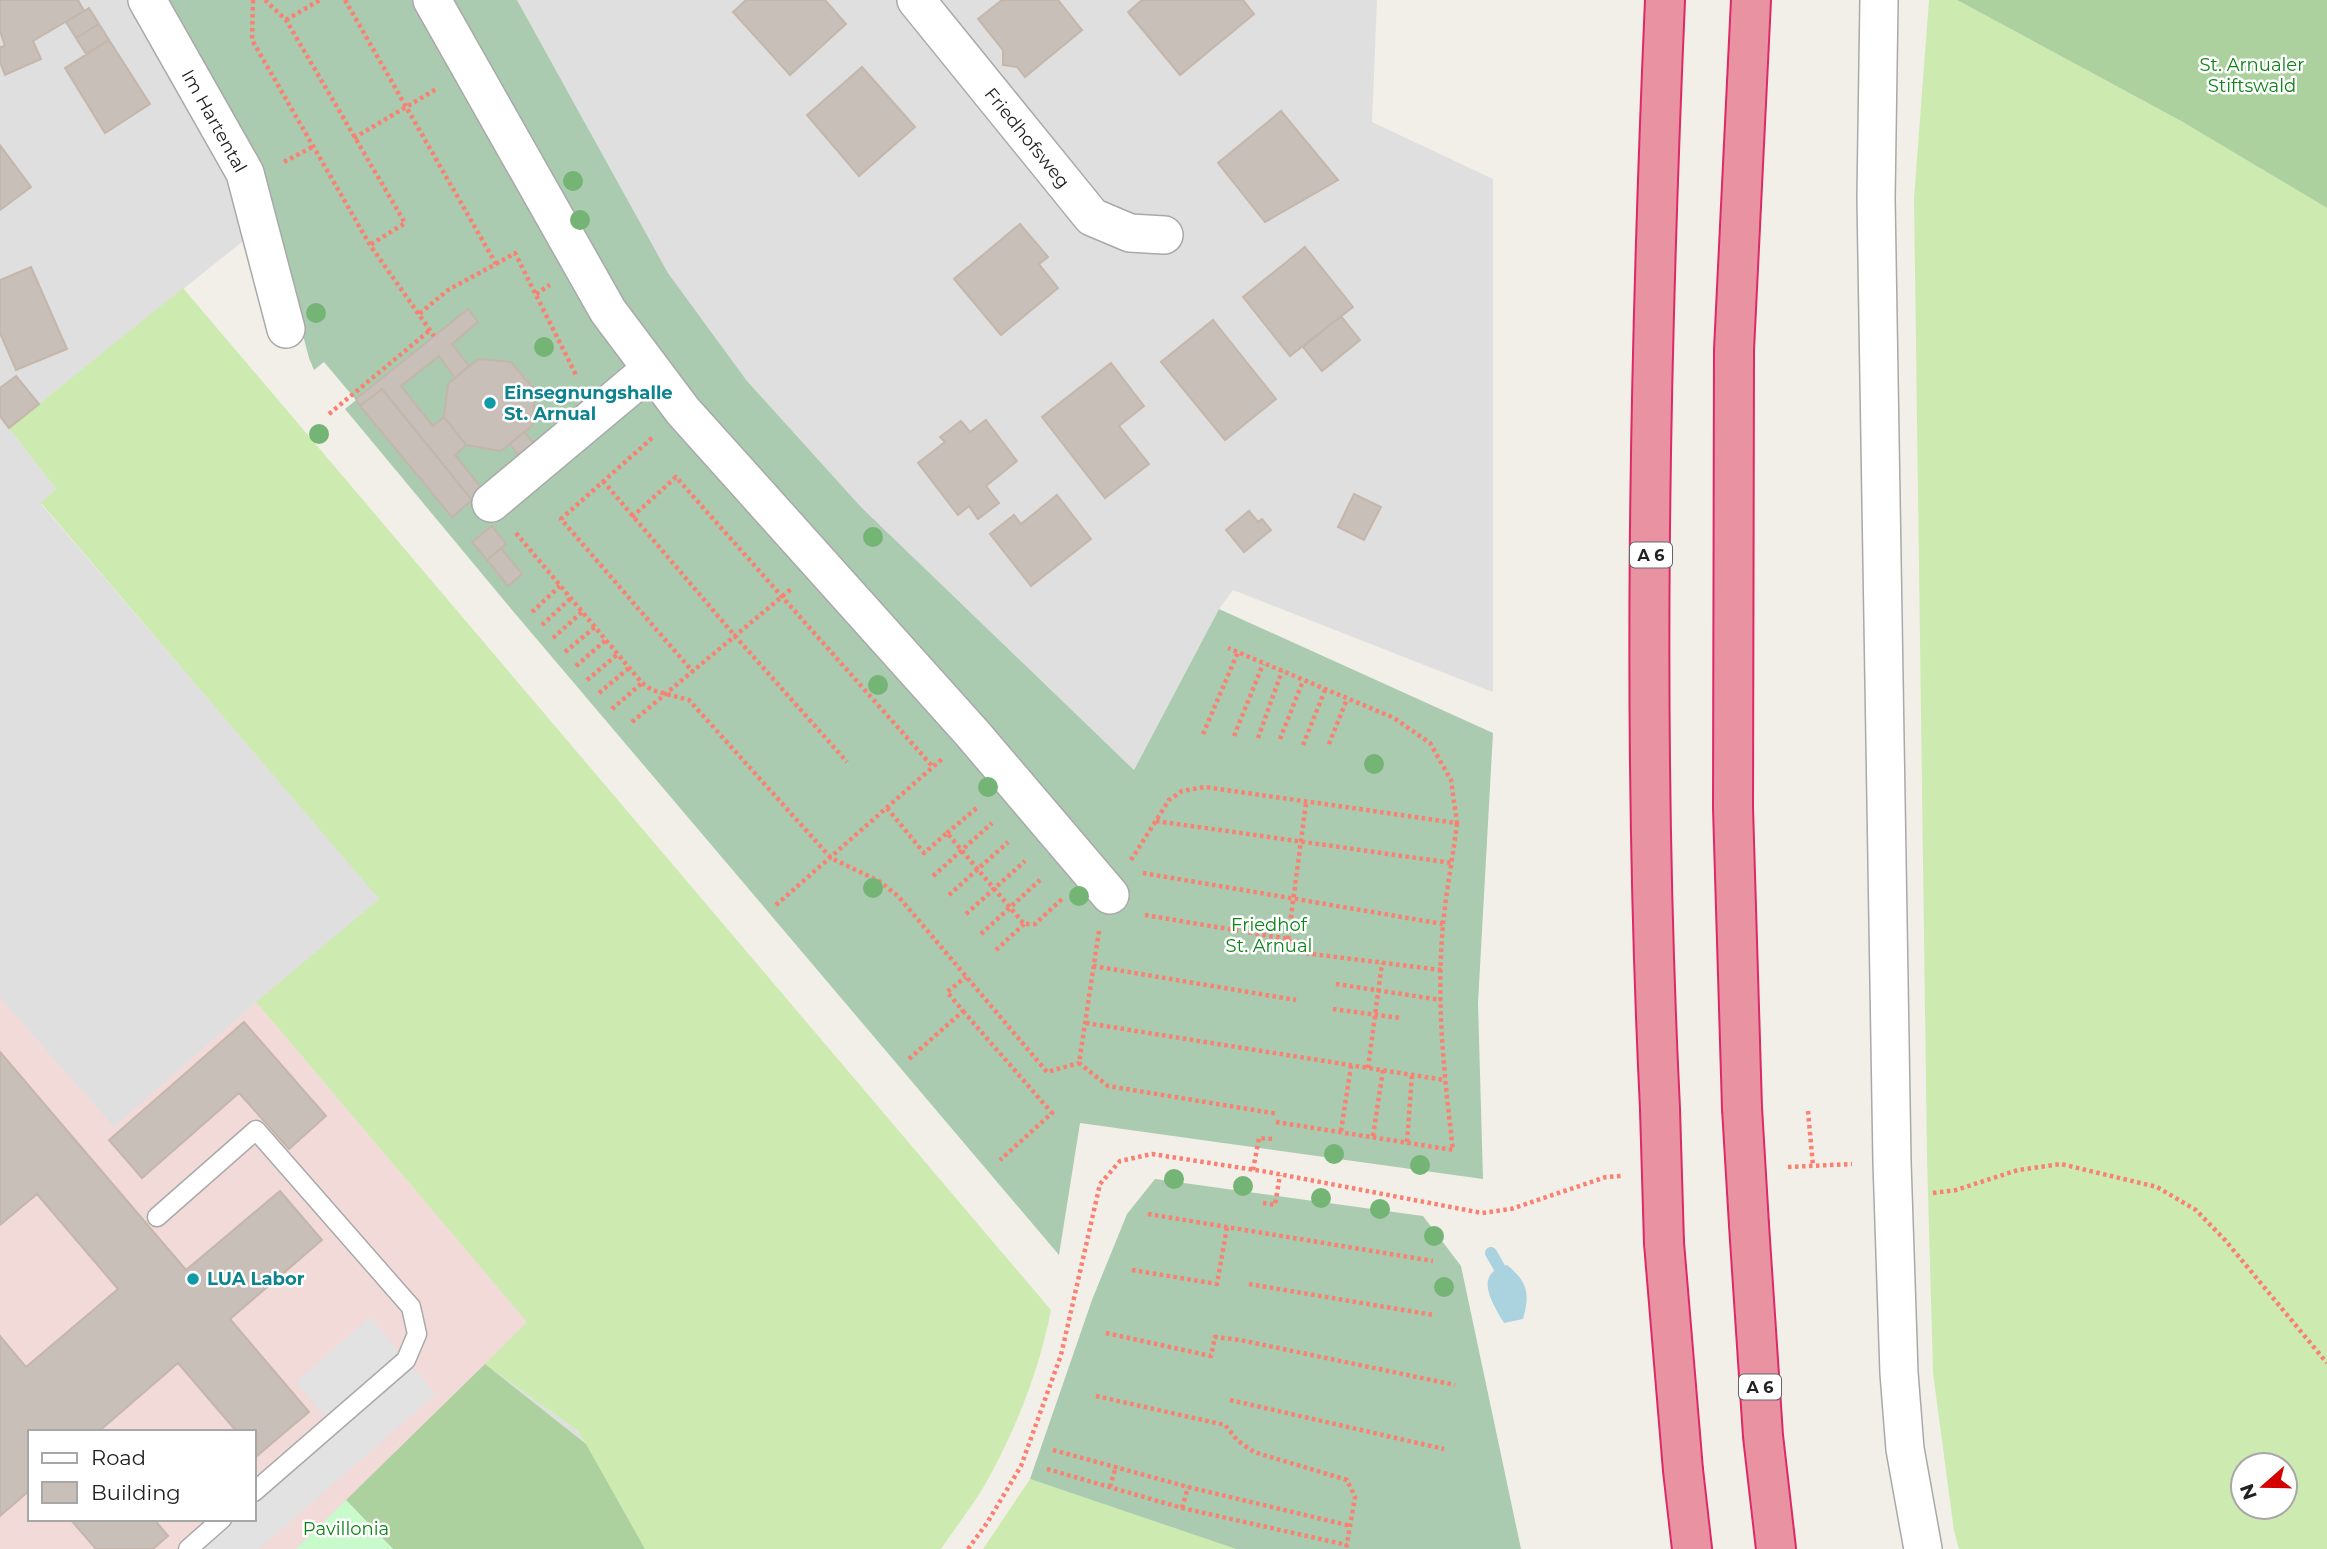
<svg xmlns="http://www.w3.org/2000/svg" width="2327" height="1549" font-family="Montserrat,sans-serif">
<rect width="100%" height="100%" fill="#f2efe9"/>
<path fill="#e0dfdf" fill-rule="evenodd" d="M0 0H164L272 218 9 428 56 489 41 504 380 899 256 1003 528 1323 486 1364 578 1431 645 1549H0ZM30 1432H254V1519H30Z
M517 0H1377L1372 122 1493 179V692L1233 590 1219 609 1134 770 861 507 747 381 668 273Z"/>
<path fill="#f2dad9" fill-rule="evenodd" d="M0 998 114 1127 256 1002 528 1323 296 1549H0ZM30 1432H254V1519H30Z"/>
<path fill="#cdebb0" fill-rule="evenodd" d="M1929 0H1957L2181 121 2327 208V1549H1959L1954 1531 1933 1373 1927 1158 1914 198ZM2243 1465H2285V1507H2243Z
M183 288 1051 1310C1040 1367 1019 1421 992 1472 978 1499 958 1524 941 1549H645L578 1431 485 1364 527 1322 256 1002 379 899 41 503 56 489 9 428Z
M1030 1479 1236 1549H983Z"/>
<path fill="#add19e" d="M1957 0H2327V208L2181 121Z
M485 1364 586 1444 645 1549H393L346 1500Z"/>
<path fill="#aacbaf" d="M164 0H517L668 273 747 381 861 507 1134 770 1219 609 1493 733 1478 1003 1483 1179 1080 1123 1059 1255 507 604 345 409 356 400 324 362 314 370 309 358 272 218Z
M1155 1179 1423 1216 1461 1266 1521 1549H1236L1030 1479 1092 1300 1127 1214Z"/>
<path fill="#c8facc" d="M346 1500 393 1549H296Z"/>
<path fill="#e2e2e2" d="M370 1317 436 1394 259 1549H188L222 1519H254V1492L331 1424 296 1382Z"/>
<path fill="#aad3df" d="M1507 1265C1528 1282 1530 1294 1523 1319L1504 1323C1493 1304 1472 1274 1507 1265Z"/>
<g fill="none" stroke-linecap="round" stroke-linejoin="round">
<path stroke="#aad3df" stroke-width="12" d="M1491 1253 1499 1267"/>
</g>
<path fill="#c7bfb8" stroke="#c4b6ab" stroke-width="2" d="M0 0H78L84 11 33 41 41 59 5 75 0 62V47L5 46 0 31Z
M746 0H825L846 24 790 75 733 12Z
M1002 0H1058L1082 30 1025 77 1017 67 1003 65V50L978 19Z
M1142 0H1243L1254 14 1180 75 1128 12Z
M89 8 99 24 76 38 66 22Z
M99 24 109 40 86 54 76 38Z
M109 40 150 104 105 133 65 68Z
M862 67 915 127 859 176 807 115Z
M1281 111 1338 180 1265 222 1218 163Z
M0 145 31 187 0 210Z
M1020 224 1048 257 1039 264 1058 288 1001 335 954 279Z
M1305 247 1353 307 1290 356 1243 297Z
M31 267 67 349 16 370 0 333V280Z
M468 309 478 322 452 344 469 366 455 378 439 356 401 386 433 426 444 417 466 445 455 455 484 491 472 500 382 389 360 406 356 399Z
M1341 316 1360 340 1322 371 1303 347Z
M1213 320 1276 399 1225 440 1161 362Z
M478 359 511 362 535 390 532 426 501 451 466 445 444 417 448 384Z
M1111 363 1144 406 1119 426 1149 464 1105 498 1042 417Z
M16 376 39 404 9 428 0 416V388Z
M382 389 472 500 452 517 360 406Z
M986 420 1017 461 986 486 999 503 978 519 969 506 958 515 918 463 945 442 940 437 961 421 970 432Z
M524 432 537 447 522 459 510 444Z
M1354 494 1381 507 1364 540 1338 527Z
M1057 495 1091 539 1031 586 990 534 1014 515 1021 524Z
M1249 511 1258 522 1262 519 1271 530 1244 552 1226 530Z
M492 526 506 544 487 560 472 542Z
M501 548 522 574 508 586 487 560Z
M244 1022 326 1116 289 1149 239 1093 142 1178 109 1140Z
M0 1052 186 1270 280 1191 322 1240 230 1319 309 1412 257 1456 254 1451V1432H237L178 1363 98 1432H30V1490L0 1516V1336L26 1367 118 1289 37 1194 0 1225Z
M70 1519H154L168 1536 153 1549H96Z"/>
<g fill="none" stroke-linecap="round" stroke-linejoin="round">
<defs>
<path id="lane" d="M157 1217 256 1130 411 1307 417 1334 406 1360 254 1492
M188 1549 222 1519"/>
<path id="street" d="M147 0 245 173 286 329
M432 0 608 311 683 411 972 733 1110 895
M916 0 1092 217 1130 233 1164 235
M1879 0 1876 198 1892 1162 1899 1373 1905 1449 1923 1549
M491 503 651 369"/>
<path id="highway" d="M1742 1108 1733 808 1734 350 1751 0
M1660 1109C1642 740 1649 369 1665 0
M1749 1225 1763 1436 1776 1549
M1664 1243 1683 1470 1692 1549"/>
</defs>
<use href="#lane" stroke="#a9a9a9" stroke-width="21"/>
<use href="#street" stroke="#a9a9a9" stroke-width="40"/>
<use href="#highway" stroke="#dc2a67" stroke-width="42"/>
<path stroke="#fa8072" stroke-width="4.5" stroke-dasharray="3.5 3.5" stroke-linecap="butt" d="M253 0 252 40 370 245 434 336
M265 0 286 20 405 223 370 245
M345 0 496 264 448 290 418 315
M286 20 320 0
M354 138 438 88
M284 162 314 146
M496 264 515 253 577 377
M536 294 550 285
M329 414 429 331
M652 438 561 519 693 672
M603 481 735 636 847 762
M632 517 676 477 933 767
M516 533 642 683 652 690 689 700 831 858 879 881 898 896 1047 1072 1079 1063
M532 612 560 586
M542 625 571 598
M553 638 582 612
M565 652 595 627
M576 666 606 640
M587 680 618 654
M599 693 629 668
M612 709 642 683
M632 722 791 589
M1203 734 1238 652
M1234 736 1263 664
M1258 738 1282 671
M1280 739 1303 681
M1329 744 1347 699
M1303 745 1325 690
M887 808 924 853 947 833 1024 924H1035L1062 899
M1156 821 1452 863
M947 833 979 806
M1131 860 1169 800 1182 791 1205 787 1457 823 1451 780 1430 743 1394 718 1228 648
M1143 873 1443 924
M933 876 992 823
M949 895 1008 842
M776 905 942 759
M966 914 1025 861
M1145 915 1288 939 1304 953 1441 970
M1099 931 1079 1063 1108 1086 1278 1114
M981 934 1040 880
M1288 939 1306 803
M996 950 1024 924
M1093 966 1296 1000
M1336 984 1441 1000
M1333 1009 1400 1018
M963 1011 1052 1113 1000 1160
M1086 1023 1444 1080
M909 1059 963 1011 947 992 966 977
M1368 1068 1382 963
M1808 1111 1813 1166
M1276 1122 1453 1150C1444 1075 1436 1000 1443 925 1446 891 1453 857 1457 823
M1341 1131 1351 1066
M1373 1136 1383 1070
M1407 1142 1412 1074
M1788 1167 1852 1164
M1253 1170 1259 1138 1273 1139
M1933 1193 1956 1190 2018 1170 2061 1164 2157 1187 2196 1210 2225 1240 2327 1363
M1263 1203 1275 1205 1280 1175
M1148 1214 1433 1261
M1132 1270 1217 1284 1227 1227
M1249 1284 1433 1315
M1106 1333 1211 1356 1215 1337 1240 1340 1455 1385
M1096 1396 1225 1425 1238 1441 1254 1452 1347 1480 1355 1497 1346 1549
M1230 1400 1444 1449
M1053 1450 1188 1487 1351 1526
M1047 1469 1182 1508 1347 1545
M1110 1487 1116 1466
M1182 1508 1188 1487
M968 1549 987 1523 1021 1466 1061 1355 1100 1184 1120 1161 1152 1154 1268 1172 1482 1213 1511 1209 1606 1177 1622 1176"/>
<use href="#lane" stroke="#fff" stroke-width="18"/>
<use href="#street" stroke="#fff" stroke-width="37"/>
<use href="#highway" stroke="#e892a2" stroke-width="38"/>
<defs>
<path id="highway-bridge" d="M1742 1108 1749 1225
M1660 1109 1664 1243"/>
</defs>
<use href="#highway-bridge" stroke="#dc2a67" stroke-width="42" stroke-linecap="butt"/>
<use href="#highway-bridge" stroke="#e892a2" stroke-width="38"/>
</g>
<g fill="#74b475">
<circle cx="573" cy="181" r="10"/>
<circle cx="580" cy="220" r="10"/>
<circle cx="316" cy="313" r="10"/>
<circle cx="544" cy="347" r="10"/>
<circle cx="319" cy="434" r="10"/>
<circle cx="873" cy="537" r="10"/>
<circle cx="878" cy="685" r="10"/>
<circle cx="1374" cy="764" r="10"/>
<circle cx="988" cy="787" r="10"/>
<circle cx="873" cy="888" r="10"/>
<circle cx="1079" cy="896" r="10"/>
<circle cx="1334" cy="1154" r="10"/>
<circle cx="1420" cy="1165" r="10"/>
<circle cx="1174" cy="1179" r="10"/>
<circle cx="1243" cy="1186" r="10"/>
<circle cx="1321" cy="1198" r="10"/>
<circle cx="1380" cy="1209" r="10"/>
<circle cx="1434" cy="1236" r="10"/>
<circle cx="1444" cy="1287" r="10"/>
</g>
<g fill="#0f9aa8" stroke="#fff" stroke-width="2.5">
<circle cx="490" cy="403" r="7"/>
<circle cx="193" cy="1279" r="7"/>
</g>
<g text-anchor="middle" dominant-baseline="central" stroke-width="5" stroke-linejoin="round" paint-order="stroke">
<g fill="#fff" stroke="#646464" stroke-width="2">
<rect x="1630" y="542.5" width="42" height="25" rx="5"/>
<rect x="1739" y="1374.5" width="42" height="25" rx="5"/>
</g>
<g font-size="16" font-weight="bold" fill="#222">
<text x="1651" y="555">A 6</text>
<text x="1760" y="1387">A 6</text>
</g>
<g font-size="18" fill="#0c8416" stroke="#fff">
<text x="2252" y="65">St. Arnualer<tspan x="2252" dy="21">Stiftswald</tspan></text>
<text x="1269" y="925">Friedhof<tspan x="1269" dy="21">St. Arnual</tspan></text>
<text x="346" y="1529">Pavillonia</text>
</g>
<g font-size="18" fill="#222" stroke="#fff">
<text transform="translate(214 121) rotate(61)">Im Hartental</text>
<text transform="translate(1027 138) rotate(51)">Friedhofsweg</text>
</g>
<g font-size="18" font-weight="bold" fill="#0d838f" stroke="#fff" text-anchor="start">
<text x="504" y="393">Einsegnungshalle<tspan x="504" dy="21">St. Arnual</tspan></text>
<text x="207" y="1279">LUA Labor</text>
</g>
</g>
<rect x="28" y="1430" width="228" height="91" fill="#ffffff" stroke="#a7a7a7" stroke-width="2"/>
<rect x="42" y="1453" width="35" height="10" fill="#ffffff" stroke="#a7a7a7" stroke-width="2"/>
<text x="91" y="1465" font-size="21" fill="#222222">Road</text>
<rect x="42" y="1482" width="35" height="21" fill="#c7bfb8" stroke="#a7a7a7" stroke-width="2"/>
<text x="91" y="1500" font-size="21" fill="#222222">Building</text>
<g transform="translate(2264 1486) rotate(250)"><circle r="33" fill="#ffffff" stroke="#a7a7a7" stroke-width="2"/>
<path d="M0-5L12 26L0 18L-12 26Z" fill="#d40000"/>
<text y="-10" font-size="19" font-weight="bold" text-anchor="middle" fill="#222222">N</text>
</g>
</svg>
